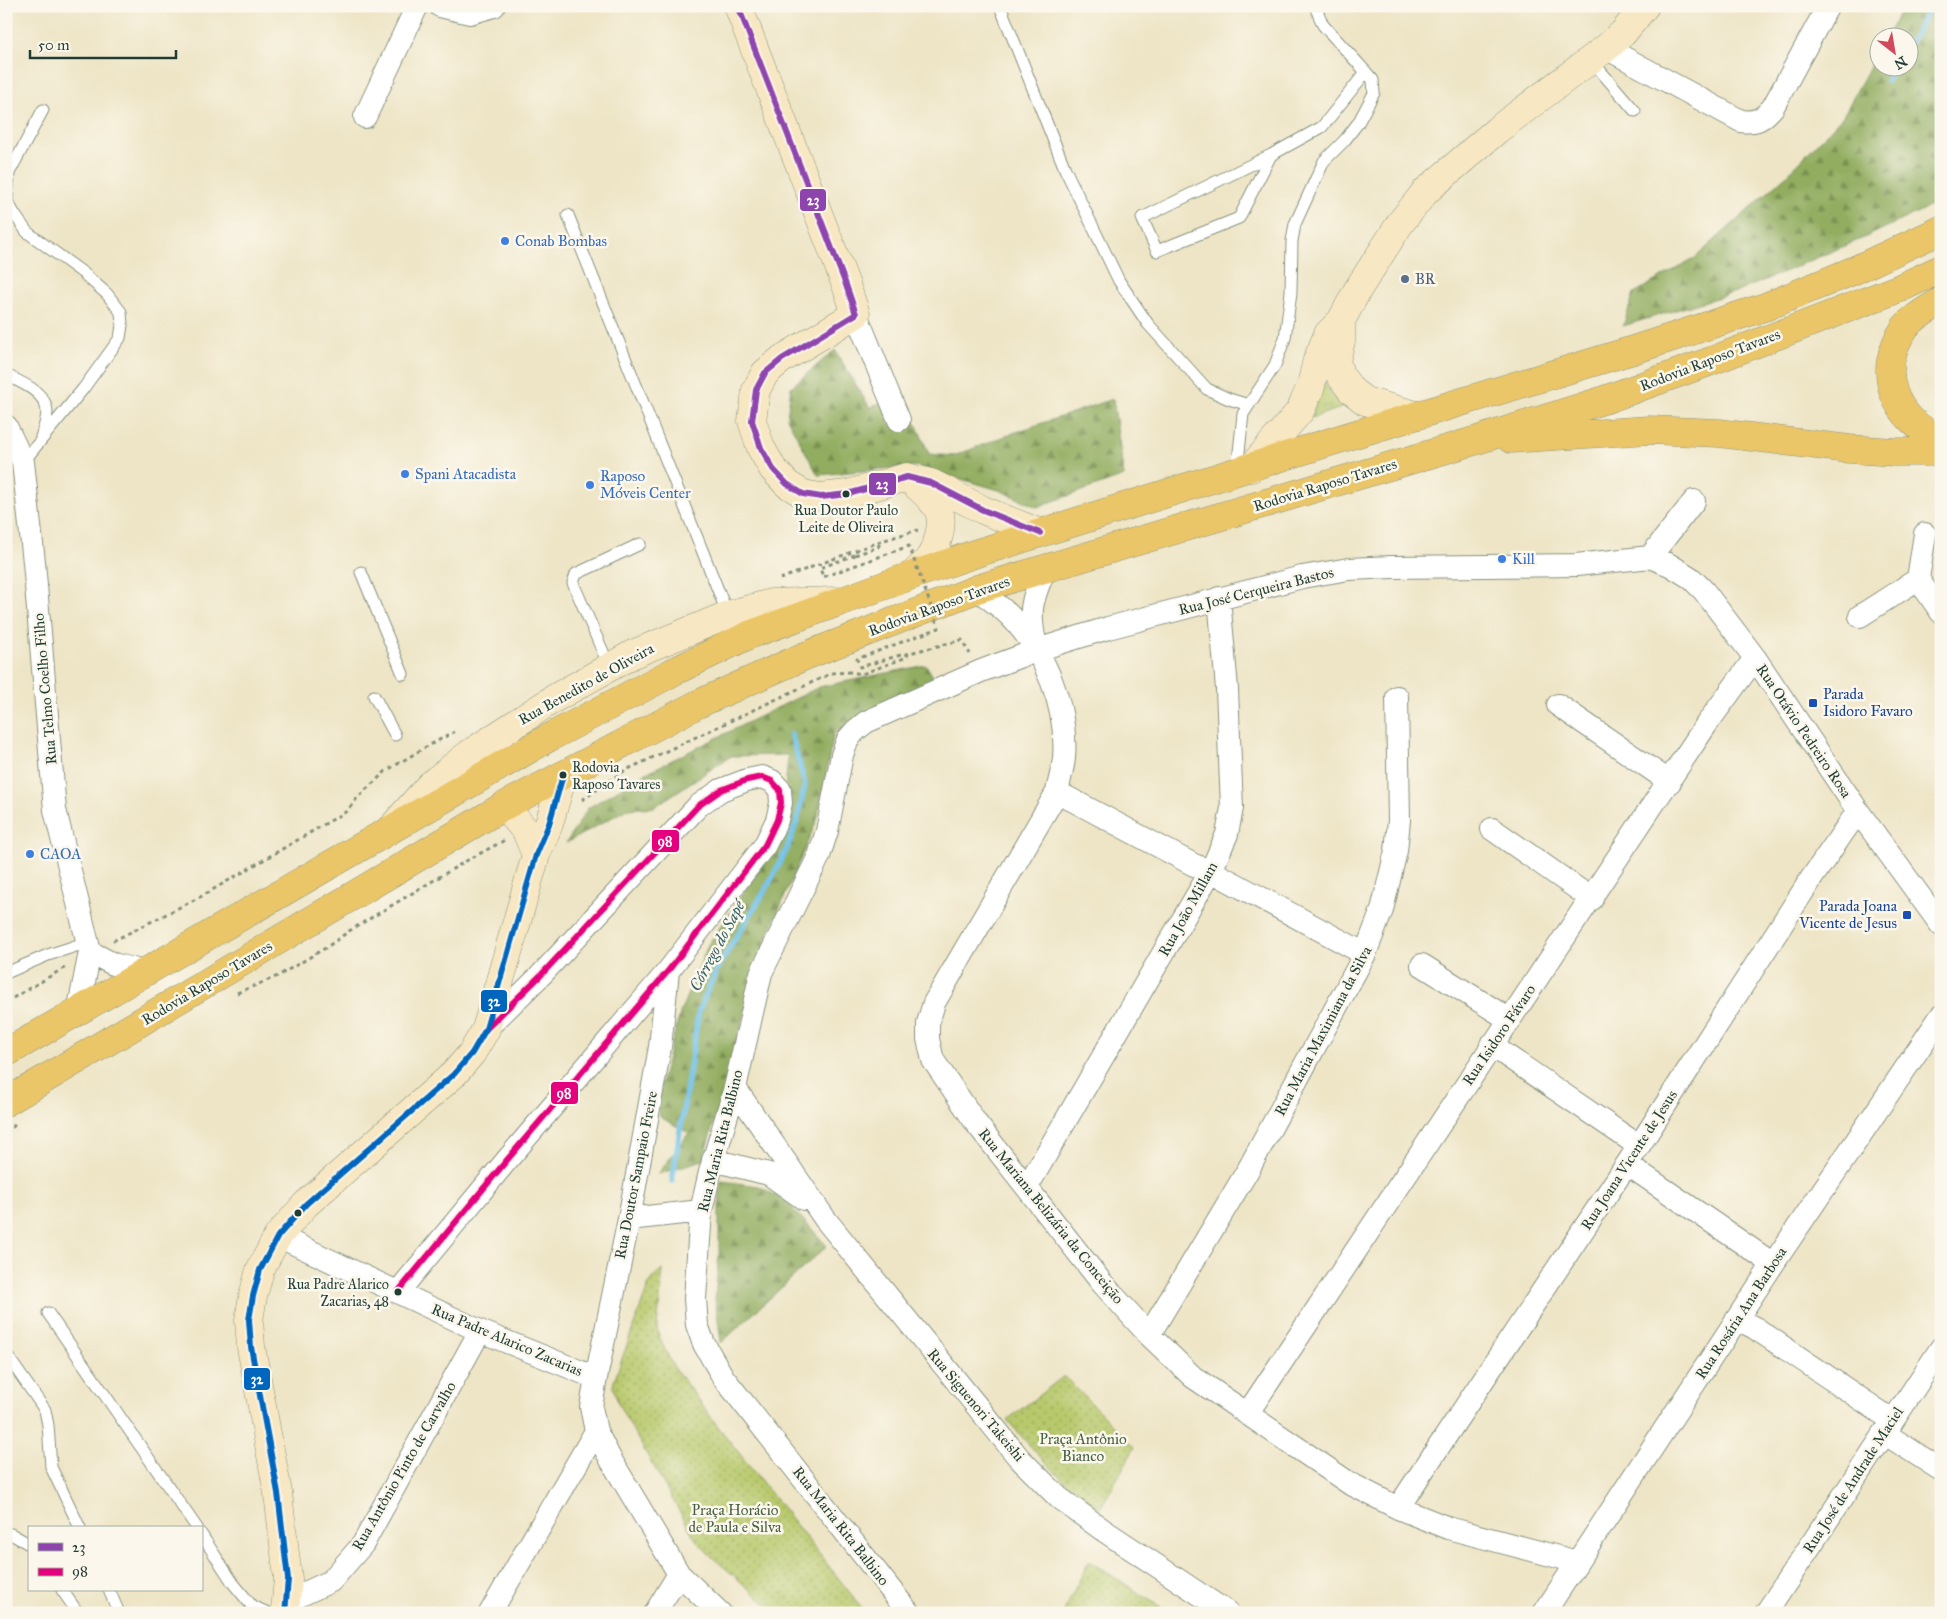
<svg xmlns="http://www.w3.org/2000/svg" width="1947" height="1619" font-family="'IM FELL Great Primer',serif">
<defs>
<pattern id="grass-tufts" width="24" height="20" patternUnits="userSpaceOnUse" patternTransform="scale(1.25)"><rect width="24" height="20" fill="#b8c96c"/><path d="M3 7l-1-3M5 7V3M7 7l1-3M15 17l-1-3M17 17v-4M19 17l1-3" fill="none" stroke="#95a45a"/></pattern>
<pattern id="forest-firs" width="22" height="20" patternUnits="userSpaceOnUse" patternTransform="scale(1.25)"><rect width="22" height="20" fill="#92ad60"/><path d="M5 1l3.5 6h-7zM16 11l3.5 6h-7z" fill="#778e50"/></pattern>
<pattern id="park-dots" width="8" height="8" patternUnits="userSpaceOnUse" patternTransform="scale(1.25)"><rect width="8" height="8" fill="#b8c96c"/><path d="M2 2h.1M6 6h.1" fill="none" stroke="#95a45a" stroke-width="1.8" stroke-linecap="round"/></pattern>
</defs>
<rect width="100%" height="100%" fill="#fbf7ec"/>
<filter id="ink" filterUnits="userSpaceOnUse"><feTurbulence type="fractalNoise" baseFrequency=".02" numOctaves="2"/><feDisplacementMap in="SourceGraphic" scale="10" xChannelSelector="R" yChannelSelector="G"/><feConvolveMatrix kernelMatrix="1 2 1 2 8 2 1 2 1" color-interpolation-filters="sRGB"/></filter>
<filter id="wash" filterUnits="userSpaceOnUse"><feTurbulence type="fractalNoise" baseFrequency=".0096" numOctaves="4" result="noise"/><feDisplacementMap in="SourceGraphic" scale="20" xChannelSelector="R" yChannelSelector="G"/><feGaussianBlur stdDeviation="1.12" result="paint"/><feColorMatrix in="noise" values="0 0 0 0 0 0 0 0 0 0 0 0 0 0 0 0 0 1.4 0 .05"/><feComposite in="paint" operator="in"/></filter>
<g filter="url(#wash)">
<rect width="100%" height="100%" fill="#eee5c6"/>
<path fill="url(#grass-tufts)" stroke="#6c8350" d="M1323 381 1334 397 1342 402 1343 406 1341 408 1311 418Z"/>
<path fill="url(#forest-firs)" stroke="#58754a" d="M1903 6H1941V201L1868 236 1739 291 1623 326 1634 293 1695 258 1787 175 1843 116 1879 50 1880 68H1910V38L1886 37Z
M835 350 870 408 902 391 929 454 954 456 1016 432 1113 399 1124 476 1037 507 999 490 916 466 818 475 787 418 791 387Z
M926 665 934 678 834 732 817 820 766 940 703 1160 658 1174 689 1133 660 1117 658 1093 681 1010 708 945 781 837 788 755 731 756 654 807 627 809 566 843 588 808 646 773 819 687Z
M721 1181 759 1186 787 1202 827 1246 721 1343 715 1299 719 1254V1207Z"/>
<path fill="url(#park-dots)" stroke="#6c8350" d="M663 1270 657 1328 660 1339 673 1366 720 1429 866 1613H777L711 1556 696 1540 627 1420 618 1403 613 1386 614 1381 648 1286 655 1275Z
M1064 1376 1135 1447 1100 1509C1062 1483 1037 1454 1007 1420Z
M1089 1561 1170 1613H1063Z"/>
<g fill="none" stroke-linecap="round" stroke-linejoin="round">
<path stroke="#6cc1e9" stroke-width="5.5" d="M1910 43 1931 6
M1887 81 1895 68
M672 1181 699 1010 719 965 766 889 786 851 797 821 805 785 791 734"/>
</g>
</g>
<g filter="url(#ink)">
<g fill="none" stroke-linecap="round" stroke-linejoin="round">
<defs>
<path id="lane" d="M1000 6 1065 169 1119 281 1148 324 1207 389 1229 399 1249 405
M1315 6 1323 25 1366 72
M1591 60 1635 111
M568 215 728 615
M6 375C20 382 41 390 46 406 49 415 44 428 41 437
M23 462 83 389 120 338 122 325 121 312 107 294 83 273 27 232 15 215 7 201 9 173 43 110
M1237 471 1243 414 1275 365 1285 338 1291 292 1292 241 1295 224 1324 161 1345 140 1358 123 1374 93 1373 80 1366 72 1322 127 1271 155 1142 218 1157 251 1239 218 1271 155
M361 572 403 674
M610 668 573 583 576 574 640 544
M374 696 395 735
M6 973 48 955 88 942
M48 1313 197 1528
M6 1354 45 1410 48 1425 51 1467 80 1528
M6 1534H11L29 1544
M201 1534 233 1583 252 1606 268 1613
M62 1590 78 1613
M109 1590 119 1613"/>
<path id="street" d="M440 6 470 13 494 6
M1606 48 1741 121C1756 123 1763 119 1773 107L1828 6
M365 117 417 6
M856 314 899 420
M6 426 23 462 34 562 55 810 90 952 78 1012
M1925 534 1918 579 1941 612
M1650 557 1670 565 1691 578 1704 591 1755 658 1858 811 1941 925
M977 589C988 598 1000 606 1010 616 1045 652 1068 707 1064 758 1063 769 1059 781 1057 792L934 1003 928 1023V1039L933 1060 976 1123 1102 1283 1149 1335 1193 1377 1349 1483 1398 1508 1448 1528 1577 1562
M1860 616 1918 579
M1036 647C1028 610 1031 602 1045 569
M1558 705 1670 782
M1057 792 1194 865 1211 871 1365 954
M1492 829 1592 899
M90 952 113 964 144 972
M1422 965 1510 1020
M668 971 660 1047 629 1219 596 1378 591 1407 596 1431 611 1460 679 1574 720 1613
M1491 1045 1639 1146
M735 1088 825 1219 1019 1458 1059 1498 1103 1530 1228 1613
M713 1160 769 1174 804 1199
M1627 1164 1773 1264
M1027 1187 1211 871 1227 834 1232 808 1227 689 1219 598
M629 1219 701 1211
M278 1236 480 1331 596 1378
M398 1292 507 1160 668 971 765 845 777 820 781 803 780 790 772 781 762 777 747 780 721 790 698 806 541 975 486 1029
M1737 1319 1755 1328 1892 1420
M1149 1335 1248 1170 1365 954 1382 910 1396 851 1399 820 1397 697
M1247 1414 1706 725 1755 658
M1884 1433 1941 1470
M1398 1508 1639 1146 1813 876 1858 811
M286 1602 331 1581 363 1544 480 1331
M490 1613 596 1431
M655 1613 679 1574
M909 1613 723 1377 704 1344 697 1325 695 1299 701 1211 710 1172 735 1088 761 973 819 856 827 831 842 755 848 739 856 730 866 722 981 671 1037 650 1108 628 1302 577 1349 569 1392 567 1576 565 1650 557 1694 501
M1544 1613 1773 1264 1941 1016
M1766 1613 1941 1348"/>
<path id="secondary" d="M738 6 846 285 856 314 782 359 765 373 756 390 752 421 761 448 773 469 787 484 803 494 821 497 848 494 907 477 931 483 983 510 1040 533
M1341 325V341L1336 360 1340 375 1352 391 1365 401 1416 415
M1251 468 1300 411 1311 386 1317 360 1328 334 1341 321 1358 289 1401 222 1426 191 1497 130 1606 48 1623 33 1645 6
M910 480C919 488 931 497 938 509 945 523 937 549 927 561 923 566 917 570 913 575
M504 806 526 831 536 855
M396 823 430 785 469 754 555 698 633 654 728 615 771 603 835 601
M285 1613 288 1579 278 1493 251 1347 249 1320 253 1296 260 1270 278 1236 306 1204 454 1074 472 1053 486 1029 536 855 549 824 563 775"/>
<path id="highway" d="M1941 301C1930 308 1910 319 1904 329 1874 374 1895 419 1941 440
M1511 439 1649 430 1719 433 1849 449 1895 452H1941
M6 1053 550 737 673 672 749 635 913 575 977 553 1349 436 1630 351 1765 307 1855 270 1941 230
M6 1102 504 806 698 704 805 656 977 589 1474 441 1604 400 1706 363 1900 288 1941 269"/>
</defs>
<use href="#lane" stroke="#86917d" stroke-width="13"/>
<use href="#street" stroke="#86917d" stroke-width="24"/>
<use href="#secondary" stroke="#86917d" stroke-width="29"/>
<use href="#highway" stroke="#86917d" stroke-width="29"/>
<path stroke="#86917d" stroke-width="3" stroke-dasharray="4 4" stroke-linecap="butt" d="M855 555 878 547 881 541
M780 579 881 541 918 530
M897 656 962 640 970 654
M582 800 624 771 832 673 851 672 862 674 907 657 908 653
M113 941 202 896 347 811 358 797 386 771 424 748 454 732
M237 993 278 976 327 947 349 931 466 861 505 840
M6 1002 66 967
M6 1133 17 1123"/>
<use href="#lane" stroke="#fff" stroke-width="11"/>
<use href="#street" stroke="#fff" stroke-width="22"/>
<use href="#secondary" stroke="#f7e8c3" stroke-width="28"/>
<use href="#highway" stroke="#ebc669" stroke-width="28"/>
<path stroke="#86917d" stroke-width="3" stroke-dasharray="4 4" stroke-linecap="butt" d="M855 555 820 568 823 577 909 546 939 628 857 659 860 667 897 656"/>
<defs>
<path id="bus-1" d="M738 6 846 285 856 314 782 359 765 373 756 390 752 421 761 448 773 469 787 484 803 494 821 497 848 494 907 477 931 483 983 510 1040 533"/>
<path id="bus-2" d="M398 1292 507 1160 668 971 765 845 777 820 781 803 780 790 772 781 762 777 747 780 721 790 698 806 541 975 486 1029"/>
<path id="bus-3" d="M285 1613 288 1579 278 1493 251 1347 249 1320 253 1296 260 1270 278 1236 306 1204 454 1074 472 1053 486 1029 536 855 549 824 563 775"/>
</defs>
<use href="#bus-1" stroke="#fbf7ec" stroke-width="10"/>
<use href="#bus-2" stroke="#fbf7ec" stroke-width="10"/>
<use href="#bus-3" stroke="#fbf7ec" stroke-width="10"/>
<use href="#bus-1" stroke="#8e44ad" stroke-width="6"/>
<use href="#bus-2" stroke="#e5007d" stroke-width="6"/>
<use href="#bus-3" stroke="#0065bd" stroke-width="6"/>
</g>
</g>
<g fill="#3f7fe0" stroke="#fbf7ec" stroke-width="2">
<circle cx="505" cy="241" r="5"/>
<circle cx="405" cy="474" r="5"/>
<circle cx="590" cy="485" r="5"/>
<circle cx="1502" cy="559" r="5"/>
<circle cx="30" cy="854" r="5"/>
</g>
<circle fill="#5c6f8a" stroke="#fbf7ec" stroke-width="2" cx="1405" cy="279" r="5"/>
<g fill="#1f3d34" stroke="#fbf7ec" stroke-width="2">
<circle cx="846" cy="494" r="4.5"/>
<circle cx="563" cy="775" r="4.5"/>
<circle cx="298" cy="1213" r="4.5"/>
<circle cx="398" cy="1292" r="4.5"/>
</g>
<g fill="#1a4fb4" stroke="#fbf7ec" stroke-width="2">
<rect x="1808" y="698" width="10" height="10" rx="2.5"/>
<rect x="1902" y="910" width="10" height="10" rx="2.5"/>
</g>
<g text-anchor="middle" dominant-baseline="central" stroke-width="5" stroke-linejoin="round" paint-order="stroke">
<g font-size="14" fill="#1f3d34" stroke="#fbf7ec">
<text x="846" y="510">Rua Doutor Paulo<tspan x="846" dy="17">Leite de Oliveira</tspan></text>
<text x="572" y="767" text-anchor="start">Rodovia<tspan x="572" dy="17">Raposo Tavares</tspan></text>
<text x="389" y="1284" text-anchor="end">Rua Padre Alarico<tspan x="389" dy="17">Zacarias, 48</tspan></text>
</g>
<g font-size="15" fill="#366cbe" stroke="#fbf7ec" text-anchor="start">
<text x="515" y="241">Conab Bombas</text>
<text x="415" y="474">Spani Atacadista</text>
<text x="600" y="476">Raposo<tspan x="600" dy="17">Móveis Center</tspan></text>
<text x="1512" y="559">Kill</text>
<text x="40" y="854">CAOA</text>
</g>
<g font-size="15" fill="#4e5e75" stroke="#fbf7ec" text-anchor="start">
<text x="1415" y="279">BR</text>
</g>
<g font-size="15" fill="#1f3d34" stroke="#fbf7ec">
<text transform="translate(1710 360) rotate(-21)">Rodovia Raposo Tavares</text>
<text transform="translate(1325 485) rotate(-17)">Rodovia Raposo Tavares</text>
<text transform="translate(1256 591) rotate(-14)">Rua José Cerqueira Bastos</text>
<text transform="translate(939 606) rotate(-20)">Rodovia Raposo Tavares</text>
<text transform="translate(586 684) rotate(-29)">Rua Benedito de Oliveira</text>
<text transform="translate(45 689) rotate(-95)">Rua Telmo Coelho Filho</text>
<text transform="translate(1804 731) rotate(56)">Rua Otávio Pedreiro Rosa</text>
<text transform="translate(1188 909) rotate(-61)">Rua João Millam</text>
<text transform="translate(207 983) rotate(-31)">Rodovia Raposo Tavares</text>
<text transform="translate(1323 1031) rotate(-62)">Rua Maria Maximiana da Silva</text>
<text transform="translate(1499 1035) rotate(-56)">Rua Isidoro Fávaro</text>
<text transform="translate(720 1141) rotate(-76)">Rua Maria Rita Balbino</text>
<text transform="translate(1629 1160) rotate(-57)">Rua Joana Vicente de Jesus</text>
<text transform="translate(636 1175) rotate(-79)">Rua Doutor Sampaio Freire</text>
<text transform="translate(1051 1216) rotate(51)">Rua Mariana Belizária da Conceição</text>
<text transform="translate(1741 1313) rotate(-57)">Rua Rosária Ana Barbosa</text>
<text transform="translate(507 1340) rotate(23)">Rua Padre Alarico Zacarias</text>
<text transform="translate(976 1405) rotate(50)">Rua Siguenori Takeishi</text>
<text transform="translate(404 1466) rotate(-60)">Rua Antônio Pinto de Carvalho</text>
<text transform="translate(1853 1480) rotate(-57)">Rua José de Andrade Maciel</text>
<text transform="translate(841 1526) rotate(52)">Rua Maria Rita Balbino</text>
</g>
<g font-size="15" fill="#164399" stroke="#fbf7ec" text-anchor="start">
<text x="1823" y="694">Parada<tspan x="1823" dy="17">Isidoro Favaro</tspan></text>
<text x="1897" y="906" text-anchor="end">Parada Joana<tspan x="1897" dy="17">Vicente de Jesus</tspan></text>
</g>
<g font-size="15" fill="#456042" stroke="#fbf7ec">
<text x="1083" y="1439">Praça Antônio<tspan x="1083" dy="17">Bianco</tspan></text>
<text x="735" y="1510">Praça Horácio<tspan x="735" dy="17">de Paula e Silva</tspan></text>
</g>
<g font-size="16" font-style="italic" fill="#325e61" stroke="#fbf7ec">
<text transform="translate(717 946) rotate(-62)">Córrego do Sapé</text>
</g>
</g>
<g stroke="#fbf7ec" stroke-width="2">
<rect x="799" y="188" width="28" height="24" rx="5" fill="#8e44ad"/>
<rect x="868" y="472" width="29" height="24" rx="5" fill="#8e44ad"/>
<rect x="651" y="829" width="29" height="24" rx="5" fill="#e5007d"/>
<rect x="480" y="989" width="28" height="24" rx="5" fill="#0065bd"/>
<rect x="550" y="1081" width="29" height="24" rx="5" fill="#e5007d"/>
<rect x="243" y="1367" width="28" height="24" rx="5" fill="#0065bd"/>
</g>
<g font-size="14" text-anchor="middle" font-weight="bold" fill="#fff">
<text x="813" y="205">23</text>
<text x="882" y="489">23</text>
<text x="665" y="846">98</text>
<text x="494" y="1006">32</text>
<text x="564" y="1098">98</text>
<text x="257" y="1384">32</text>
</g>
<rect width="1947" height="1619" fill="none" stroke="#fbf7ec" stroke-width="25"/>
<rect x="28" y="1526" width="175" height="65" fill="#fbf7ec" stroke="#a3ada2"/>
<rect x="38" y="1543" width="25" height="8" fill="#8e44ad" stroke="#a3ada2"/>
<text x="72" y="1552" font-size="15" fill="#1f3d34">23</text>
<rect x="38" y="1568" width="25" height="8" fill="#e5007d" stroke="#a3ada2"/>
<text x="72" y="1576" font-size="15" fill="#1f3d34">98</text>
<g transform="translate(1894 52) rotate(149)"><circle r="24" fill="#fbf7ec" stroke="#a3ada2"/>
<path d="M0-4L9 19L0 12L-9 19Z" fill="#d1495b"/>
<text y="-8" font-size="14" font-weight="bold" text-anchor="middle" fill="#1f3d34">N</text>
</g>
<path d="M30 50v8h146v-8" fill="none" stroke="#1f3d34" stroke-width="2.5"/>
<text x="38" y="50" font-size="15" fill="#1f3d34" stroke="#fbf7ec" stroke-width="4" paint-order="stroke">50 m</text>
</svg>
